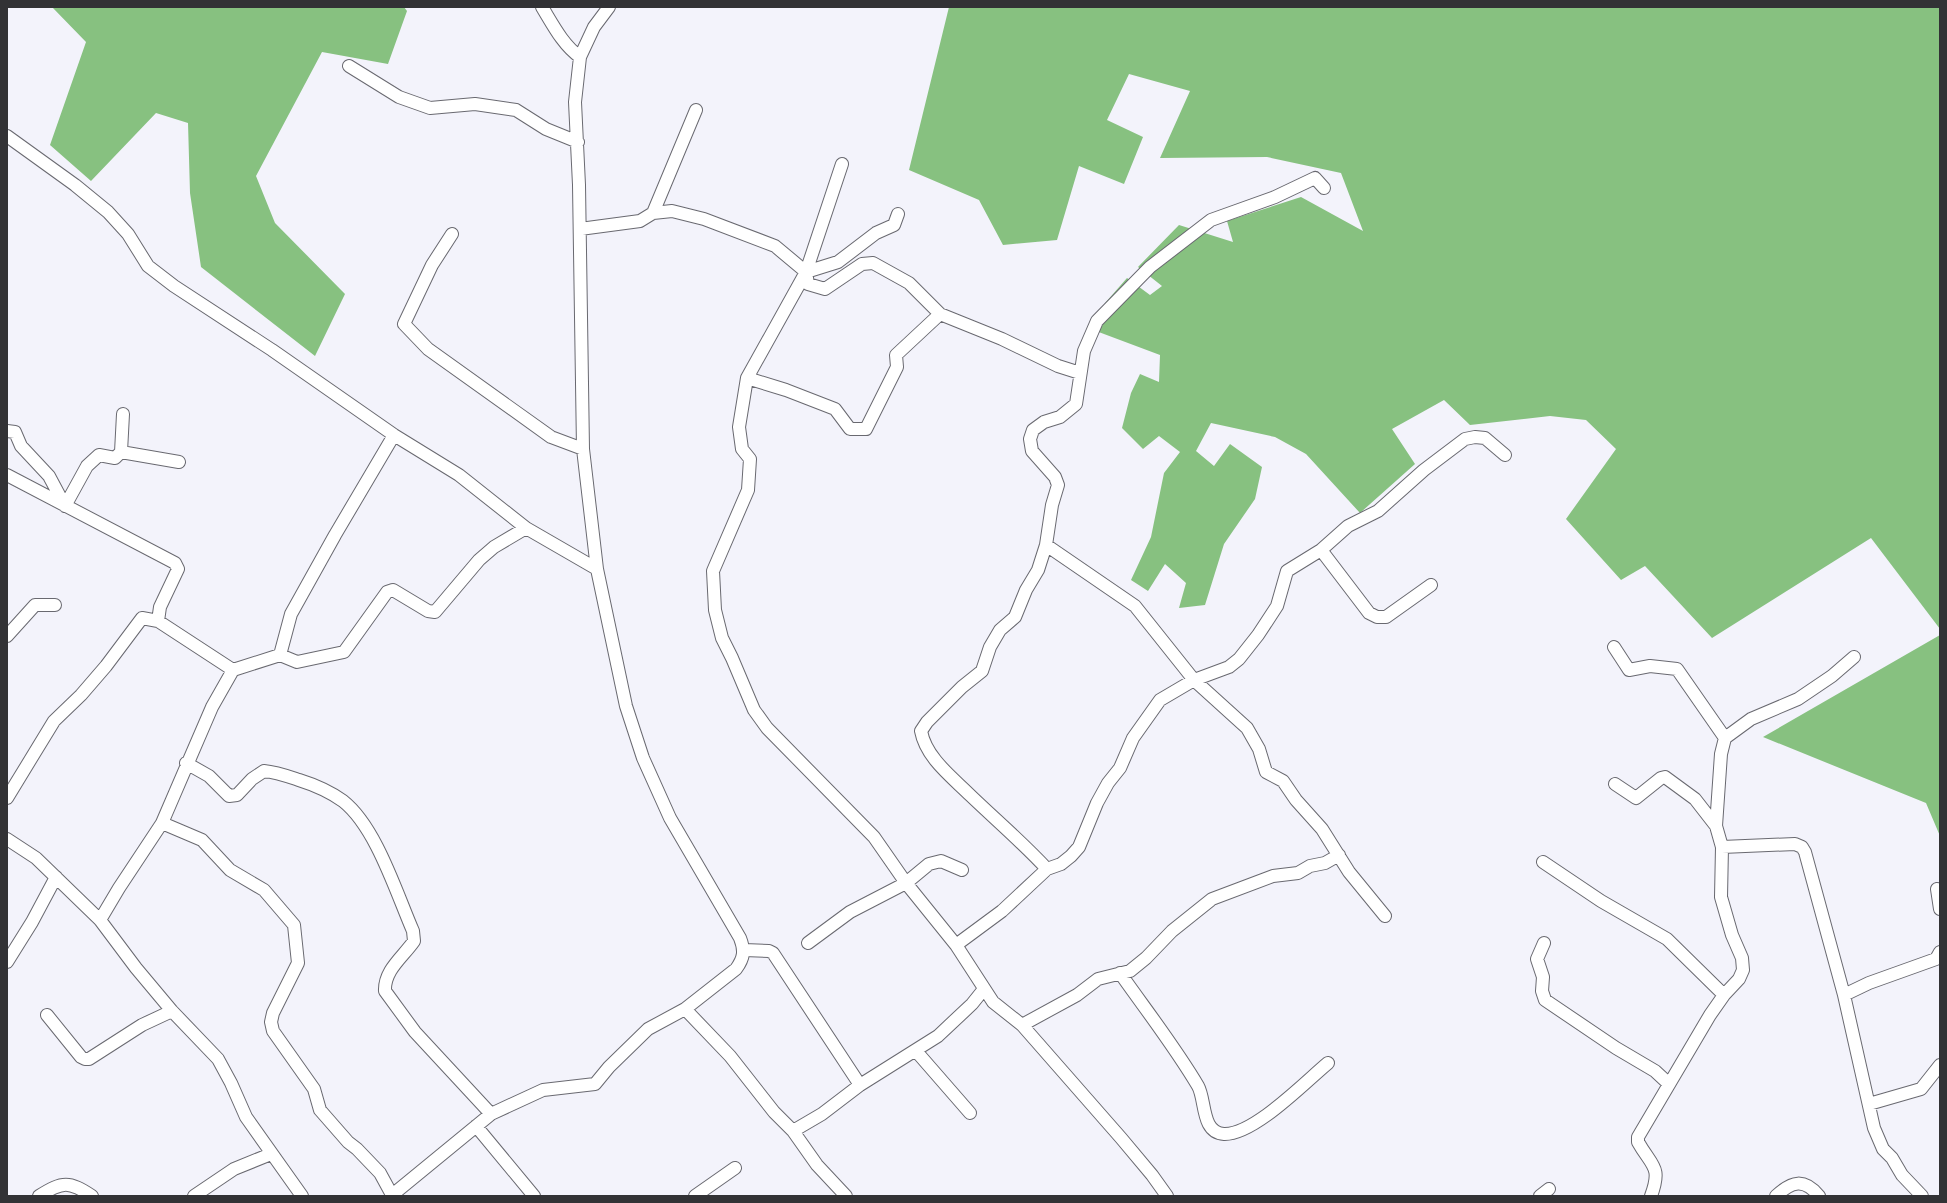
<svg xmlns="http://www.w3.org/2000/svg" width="1947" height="1203" font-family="'Roboto Serif',serif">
<rect width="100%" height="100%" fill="#f3f3fb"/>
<path fill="#87c180" d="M52 7H404L407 11 388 64 322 52 256 176 275 223 345 294 315 356 201 267 190 193 188 123 156 113 91 181 50 145 86 42Z
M949 7H1940V629L1871 538 1712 638 1645 566 1621 580 1566 519 1616 449 1586 420 1550 416 1470 425 1444 400 1392 429 1415 464 1360 513 1306 454 1275 437 1211 423 1196 451 1214 466 1230 444 1262 467 1255 499 1224 544 1205 605 1179 608 1186 583 1165 564 1148 591 1131 580 1151 537 1164 473 1180 452 1159 436 1143 449 1122 428 1131 393 1140 374 1159 382 1160 355 1088 328 1106 302 1127 278 1150 295 1162 286 1138 267 1179 225 1233 242 1227 221 1301 197 1363 231 1341 173 1267 157 1160 158 1190 91 1129 74 1107 120 1143 137 1124 184 1079 166 1057 240 1003 245 979 200 909 170Z
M1940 635V836L1926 803 1763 737Z"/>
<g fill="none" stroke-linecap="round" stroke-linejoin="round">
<defs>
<path id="minor" d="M542 7C553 25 563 45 580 57
M349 66 399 97 430 108 475 104 516 110 546 129 578 142
M7 136 75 185 108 212 128 234 148 266 174 286 272 350 394 435 459 475 526 528 597 569
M842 164 806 272 747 378 739 427 742 449 750 459 748 490 713 571 715 610 722 638 732 658 754 710 767 728 874 837 906 883 956 945 993 1002 1022 1025 1121 1138 1152 1175 1167 1196
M653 213 672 211 704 219 775 246 806 272 808 284 825 289 862 264 873 263 909 283 940 314 1002 339 1058 366 1080 373
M580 229 640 221 653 213 696 110
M452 234 432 265 404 324 428 349 551 437 583 449
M806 272 838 262 876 233 894 225 898 214
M747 378 786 390 835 409 850 429H866L897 367 896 355 940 314
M7 431 15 432 21 446 49 476 65 506
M121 452 179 462
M7 475 175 563 178 569 160 607 158 621
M65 506 87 466 99 455 115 458 121 452 123 414
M1046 545 1135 606 1194 680 1247 728 1259 749 1266 772 1283 781 1296 800 1322 829 1349 872 1385 916
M1321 550 1369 613 1377 617H1386L1431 585
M7 636 35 605H55
M1614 647 1629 670 1650 666 1677 669 1725 738 1721 754 1716 826
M280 655 297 662 344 652 387 592 393 590 428 611 435 612 479 560 494 547 526 528
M1725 738 1751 719 1798 699 1832 676 1854 657
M186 763 209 776 229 796 237 795 252 779 264 771C276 772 287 776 299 780 315 785 329 791 343 801 376 827 396 892 413 931L414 941C403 957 384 970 385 991L415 1032 491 1114
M1615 784 1636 798 1661 778 1665 777 1695 799 1716 826 1722 847 1795 844 1802 847 1805 852 1844 995 1874 1128 1883 1149 1892 1158 1902 1175 1922 1196
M7 798 54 721 81 695 106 666 142 618 158 621 233 670
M162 823 202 840 230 870 264 890 294 925 298 963 273 1013 271 1022 273 1031 314 1089 320 1110 348 1142 357 1149 380 1173 392 1195
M7 839 36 858 100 920 136 968 172 1011 218 1059 231 1083 246 1117 302 1196
M1543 862 1601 901 1667 939 1724 995
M1047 869C1023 843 996 820 971 796 952 777 926 758 921 731L927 722 962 687 982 671 990 647 1000 630 1015 617 1026 590 1038 570 1046 545 1052 505 1058 485 1055 477 1032 451 1030 439 1033 430 1044 422 1060 417 1076 404 1084 351 1097 321 1150 267 1211 220 1275 197 1315 178 1324 188
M1937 889 1940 909
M100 920 119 888 162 823 212 707 233 670 280 655 291 614 335 535 394 435
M808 943 850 912 906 883 929 864 941 861 962 870
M1544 943 1537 959 1543 977 1542 991 1545 1000 1616 1048 1655 1071 1669 1084
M956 945 1002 911 1047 869 1061 864 1071 856 1079 847 1097 803 1108 783 1120 768 1133 738 1160 700 1194 680 1229 667 1239 659 1258 635 1277 606 1287 571 1321 550 1348 526 1378 511 1424 470 1465 439 1475 437 1485 438 1505 455
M744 950 769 951 773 953 860 1085
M7 962 32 922 56 877
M1120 973C1146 1010 1175 1047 1198 1086 1206 1100 1201 1133 1224 1134 1254 1135 1305 1082 1328 1063
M1844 995 1869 983 1936 959 1940 952
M685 1009 730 1056 774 1112 793 1131 817 1165 846 1196
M47 1015 81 1057 85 1059H89L142 1025 172 1011
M1022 1025 1077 995 1098 979 1130 971 1146 958 1172 931 1212 899 1273 876 1298 873 1310 866 1325 863 1339 855
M916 1051 970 1113
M1869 1104 1921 1089 1940 1065
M476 1126 534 1196
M793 1131 822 1114 860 1085 938 1036 972 1004 984 989
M39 1196C63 1181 69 1181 92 1196
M194 1196 234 1169 271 1154
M391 1196 491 1114 543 1090 595 1084 609 1067 648 1029 685 1009 736 969C744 958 745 951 740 938L670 818 643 758 626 706 597 569 583 449 579 185 575 102 580 57 594 27 609 7
M695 1196 735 1168
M1540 1196 1549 1189
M1651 1196C1662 1166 1652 1167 1638 1142V1137L1710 1015 1724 995 1739 979 1743 970 1742 958 1732 935 1721 897 1722 847
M1776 1196C1792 1181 1804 1178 1819 1196"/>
</defs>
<use href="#minor" stroke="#696970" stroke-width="14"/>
<use href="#minor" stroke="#fff" stroke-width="12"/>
</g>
<rect width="1947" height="1203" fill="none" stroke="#323235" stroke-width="16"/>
</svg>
